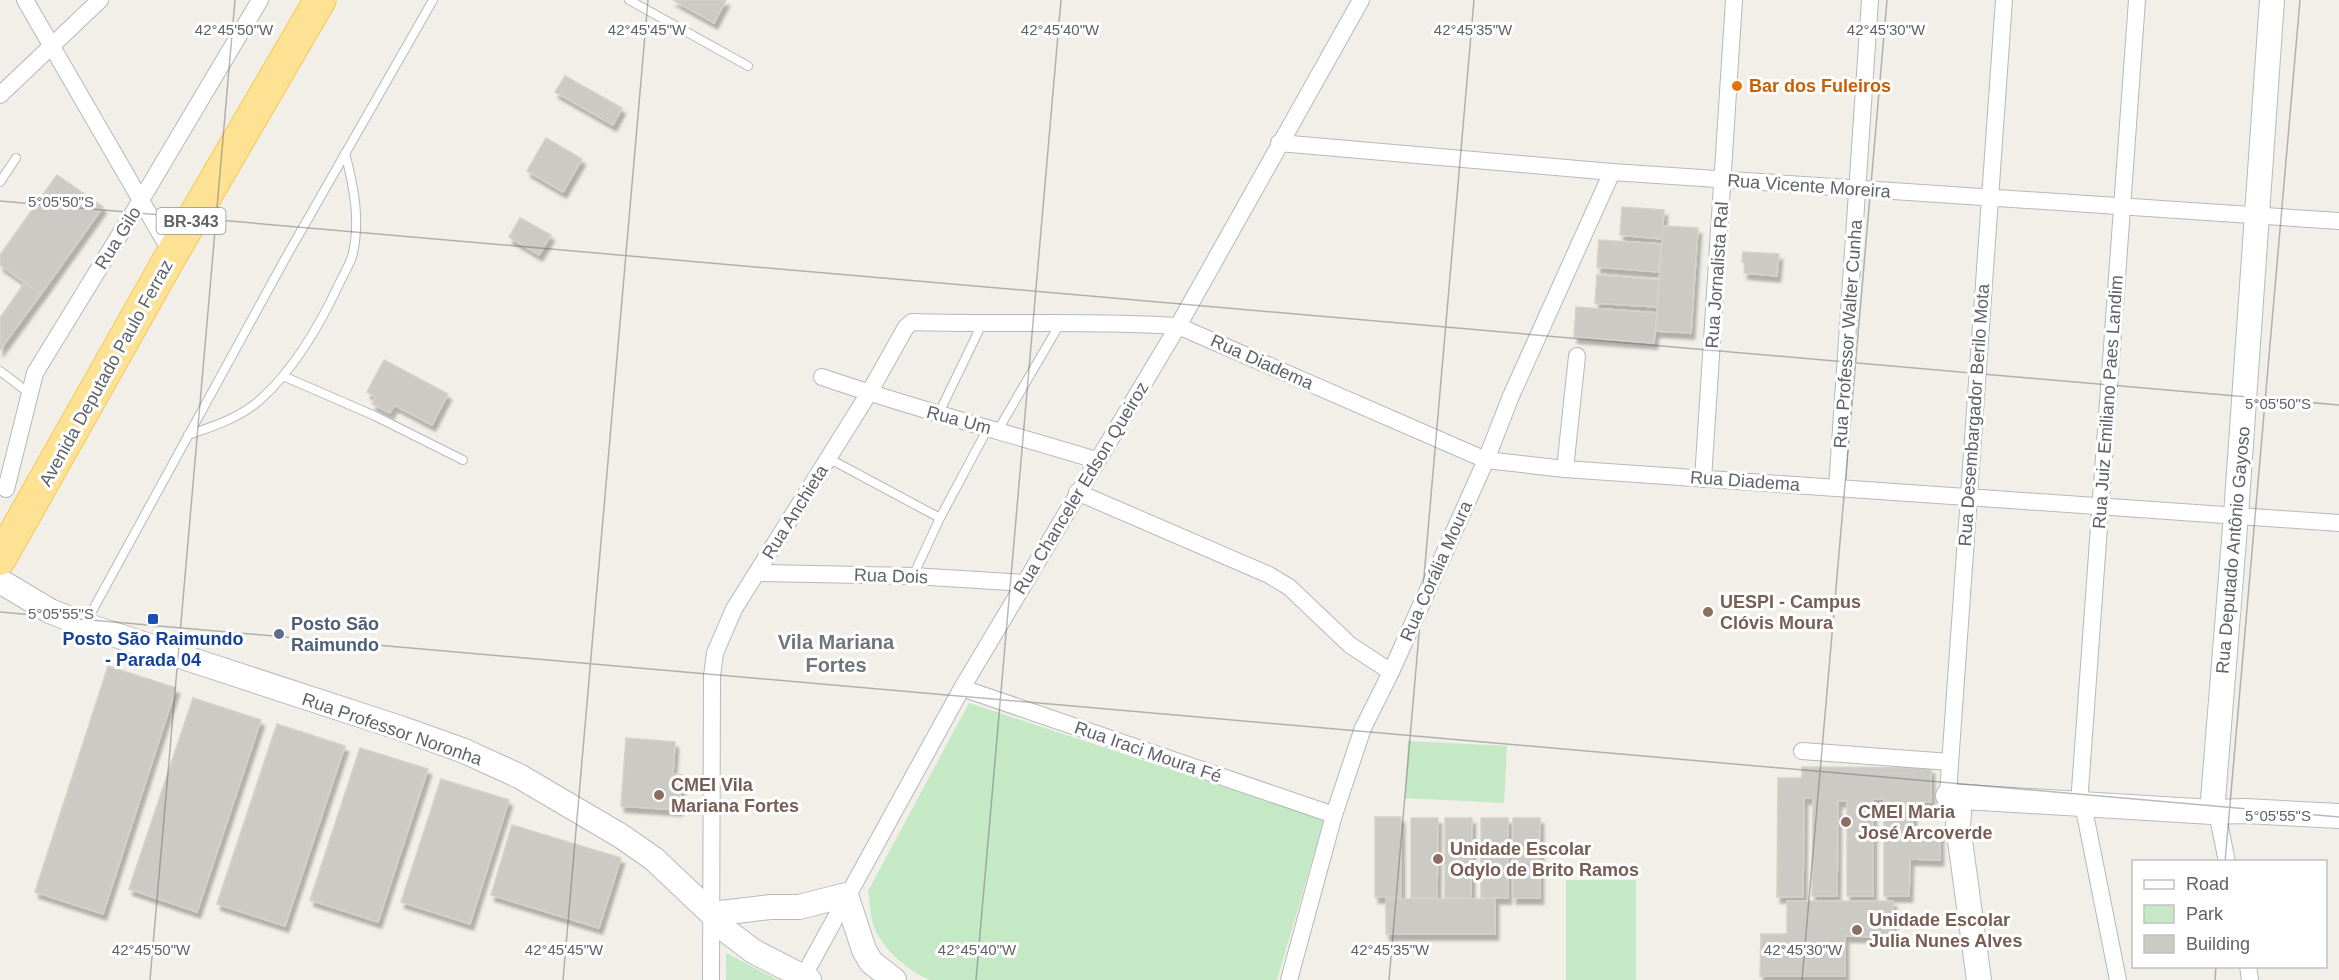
<svg xmlns="http://www.w3.org/2000/svg" width="2339" height="980" font-family="Helvetica,sans-serif">
<defs>
<filter id="shadow"><feDropShadow dx="3.5" dy="6" stdDeviation="1.5" flood-color="#0004"/></filter>
</defs>
<rect width="100%" height="100%" fill="#f1efe8"/>
<path fill="#c5e8c5" d="M969 703 1324 820 1277 980H930C909 972 880 947 873 924 870 914 870 901 868 891Z
M1408 741 1507 746 1504 803 1405 798Z
M1566 880H1636V980H1566Z
M726 953 778 980H726Z"/>
<path fill="#cccac5" stroke="#d6d1c6" stroke-width="1.5" filter="url(#shadow)" d="M673 0H726L714 23Z
M565 76 622 108 613 125 555 92Z
M546 138 582 159 563 192 527 171Z
M57 175 103 207 41 294 0 265V255Z
M1622 207 1664 210 1662 239 1620 235Z
M520 218 551 235 539 255 509 237Z
M1663 226 1698 228 1691 333 1656 331Z
M1599 240 1661 244 1659 272 1597 267Z
M1743 252 1779 254 1777 276 1744 273 1745 263 1742 262Z
M1597 275 1659 280 1657 307 1595 303Z
M25 282 41 294 0 350V318Z
M1576 307 1657 313 1654 343 1574 337Z
M384 360 448 394 432 425 394 405 390 413 372 404 376 397 367 392Z
M108 666 176 688 103 914 35 892Z
M193 698 261 720 197 912 129 889Z
M277 724 345 746 285 926 217 904Z
M626 738 675 742 673 774 682 775 679 810 621 806Z
M360 748 428 769 378 922 310 900Z
M1802 767 1931 768V802H1913V830L1940 831V860L1910 859 1909 896H1884V799H1873V896H1847V801H1838L1837 896H1812L1813 798H1804L1803 897H1777L1778 778H1802Z
M441 779 509 800 470 924 401 902Z
M1375 817H1401V897H1375Z
M1411 818H1438L1437 898H1411Z
M1445 818H1472L1471 898H1445Z
M1481 818H1508V898H1481Z
M1513 818H1540V898H1513Z
M512 825 621 858 599 928 491 895Z
M1386 899H1495V934H1386Z
M1787 901H1893V937L1845 936V976H1760L1761 934H1787Z"/>
<g fill="none" stroke-linecap="round" stroke-linejoin="round">
<defs>
<path id="lane" d="M629 0 748 66
M0 182 16 158
M0 371 29 393
M283 376 375 416 463 460
M938 415 982 324
M998 430 1061 322
M188 435C214 426 240 418 261 399 295 368 321 323 340 282 344 274 349 265 352 257 361 222 354 187 345 153
M828 458 940 518
M913 576 940 518 988 428
M85 624 285 259 433 0"/>
<path id="street" d="M25 0 172 254
M0 95 100 0
M1279 143 1612 172 2339 221
M822 377C912 408 1004 432 1096 460
M1565 469 1577 356
M1703 479 1734 0
M1837 488 1870 0
M6 489 35 373 141 200 260 0
M1077 492 1269 575 1289 587 1350 645 1391 672
M757 573 913 576 1025 583
M962 688 1334 815
M1802 751 1950 762
M2079 804 2137 0
M2083 804 2118 980
M1947 807 2004 0
M2217 812 2227 862
M2248 966 2250 980
M803 977 962 688 1178 326 1361 0
M711 980 712 676 715 653 734 609 869 393 906 327 912 322C1001 325 1089 320 1178 326L1486 460 1565 469 2339 523
M1289 980 1334 815 1363 728 1391 672 1486 460 1511 396 1612 172"/>
<path id="secondary" d="M0 581 50 611 85 625 403 729 462 750 519 776 621 836 654 859 712 914 728 932 753 951 809 980
M1948 796 2212 812 2245 811 2339 816
M1960 797 1958 826 1979 980
M2212 812 2236 515 2272 0
M712 914 770 907H799L846 895 864 950 871 962 894 980"/>
<path id="highway" d="M0 559 172 254 320 0"/>
</defs>
<use href="#lane" stroke="#b5b8bc" stroke-width="10"/>
<use href="#street" stroke="#b5b8bc" stroke-width="18"/>
<use href="#secondary" stroke="#b6babf" stroke-width="26"/>
<use href="#highway" stroke="#f9ab00" stroke-width="33"/>
<use href="#lane" stroke="#fff" stroke-width="8"/>
<use href="#street" stroke="#fff" stroke-width="16"/>
<use href="#secondary" stroke="#fff" stroke-width="24"/>
<use href="#highway" stroke="#fde293" stroke-width="32"/>
</g>
<path fill="none" stroke="#5f6368" stroke-width="1.5" stroke-opacity="0.45" d="M0 201 2339 405M0 612 2339 817M2225 862 2300 0M150 980 235 0M563 980 648 0M976 980 1061 0M1389 980 1474 0M1802 980 1887 0M2215 980 2216 966"/>
<circle fill="#e8710a" stroke="#fff" stroke-width="2" cx="1737" cy="86" r="6"/>
<g fill="#8d6e63" stroke="#fff" stroke-width="2">
<circle cx="1708" cy="612" r="6"/>
<circle cx="659" cy="795" r="6"/>
<circle cx="1846" cy="822" r="6"/>
<circle cx="1438" cy="859" r="6"/>
<circle cx="1857" cy="930" r="6"/>
</g>
<rect fill="#1a4fb4" stroke="#fff" stroke-width="2" x="147" y="613" width="12" height="12" rx="3"/>
<circle fill="#5c6f8a" stroke="#fff" stroke-width="2" cx="279" cy="634" r="6"/>
<g text-anchor="middle" dominant-baseline="central" stroke-width="6" stroke-linejoin="round" paint-order="stroke">
<rect fill="#fff" stroke="#8f9295" stroke-width="1.5" x="156.5" y="208" width="69" height="26" rx="4.5"/>
<g font-size="16" font-weight="bold" fill="#5f6368">
<text x="191" y="221">BR-343</text>
</g>
<g font-size="18" font-weight="bold" fill="#c56008" stroke="#fff" text-anchor="start">
<text x="1749" y="86">Bar dos Fuleiros</text>
</g>
<g font-size="18" fill="#5f6368" stroke="#fff">
<text transform="translate(1809 186) rotate(4)">Rua Vicente Moreira</text>
<text transform="translate(118 238) rotate(-58)">Rua Gilo</text>
<text transform="translate(1717 275) rotate(-86)">Rua Jornalista Ral</text>
<text transform="translate(1848 334) rotate(-86)">Rua Professor Walter Cunha</text>
<text transform="translate(1262 362) rotate(24)">Rua Diadema</text>
<text transform="translate(106 373) rotate(-61)">Avenida Deputado Paulo Ferraz</text>
<text transform="translate(2108 402) rotate(-86)">Rua Juiz Emiliano Paes Landim</text>
<text transform="translate(1974 415) rotate(-86)">Rua Desembargador Berilo Mota</text>
<text transform="translate(959 420) rotate(15)">Rua Um</text>
<text transform="translate(1745 481) rotate(4)">Rua Diadema</text>
<text transform="translate(1081 488) rotate(-59)">Rua Chanceler Edson Queiroz</text>
<text transform="translate(795 512) rotate(-58)">Rua Anchieta</text>
<text transform="translate(2233 550) rotate(-85)">Rua Deputado Antônio Gayoso</text>
<text transform="translate(1436 571) rotate(-66)">Rua Corália Moura</text>
<text transform="translate(891 576) rotate(2)">Rua Dois</text>
<text transform="translate(392 729) rotate(19)">Rua Professor Noronha</text>
<text transform="translate(1148 752) rotate(19)">Rua Iraci Moura Fé</text>
</g>
<g font-size="18" font-weight="bold" fill="#785e54" stroke="#fff" text-anchor="start">
<text x="1720" y="602">UESPI - Campus<tspan x="1720" dy="21">Clóvis Moura</tspan></text>
<text x="671" y="785">CMEI Vila<tspan x="671" dy="21">Mariana Fortes</tspan></text>
<text x="1858" y="812">CMEI Maria<tspan x="1858" dy="21">José Arcoverde</tspan></text>
<text x="1450" y="849">Unidade Escolar<tspan x="1450" dy="21">Odylo de Brito Ramos</tspan></text>
<text x="1869" y="920">Unidade Escolar<tspan x="1869" dy="21">Julia Nunes Alves</tspan></text>
</g>
<g font-size="18" font-weight="bold" fill="#4e5e75" stroke="#fff" text-anchor="start">
<text x="291" y="624">Posto São<tspan x="291" dy="21">Raimundo</tspan></text>
</g>
<g font-size="18" font-weight="bold" fill="#164399" stroke="#fff">
<text x="153" y="639">Posto São Raimundo<tspan x="153" dy="21">- Parada 04</tspan></text>
</g>
<g font-size="20" font-weight="bold" fill="#70757a" stroke="#fff">
<text x="836" y="642">Vila Mariana<tspan x="836" dy="23">Fortes</tspan></text>
</g>
</g>
<g font-size="15" text-anchor="middle" fill="#5f6368" stroke="#fff" stroke-width="6" stroke-linejoin="round" paint-order="stroke">
<text x="234" y="35">42°45'50"W</text>
<text x="647" y="35">42°45'45"W</text>
<text x="1060" y="35">42°45'40"W</text>
<text x="1473" y="35">42°45'35"W</text>
<text x="1886" y="35">42°45'30"W</text>
<text x="61" y="207">5°05'50"S</text>
<text x="2278" y="409">5°05'50"S</text>
<text x="61" y="619">5°05'55"S</text>
<text x="2278" y="821">5°05'55"S</text>
<text x="151" y="955">42°45'50"W</text>
<text x="564" y="955">42°45'45"W</text>
<text x="977" y="955">42°45'40"W</text>
<text x="1390" y="955">42°45'35"W</text>
<text x="1803" y="955">42°45'30"W</text>
</g>
<rect x="2132" y="860" width="195" height="108" fill="#ffffff" stroke="#bfc1c3" stroke-width="1.5"/>
<rect x="2144" y="880" width="30" height="9" fill="#ffffff" stroke="#bfc1c3" stroke-width="1.5"/>
<text x="2186" y="890" font-size="18" fill="#5f6368">Road</text>
<rect x="2144" y="905" width="30" height="18" fill="#c5e8c5" stroke="#bfc1c3" stroke-width="1.5"/>
<text x="2186" y="920" font-size="18" fill="#5f6368">Park</text>
<rect x="2144" y="935" width="30" height="18" fill="#cccac5" stroke="#bfc1c3" stroke-width="1.5"/>
<text x="2186" y="950" font-size="18" fill="#5f6368">Building</text>
</svg>
